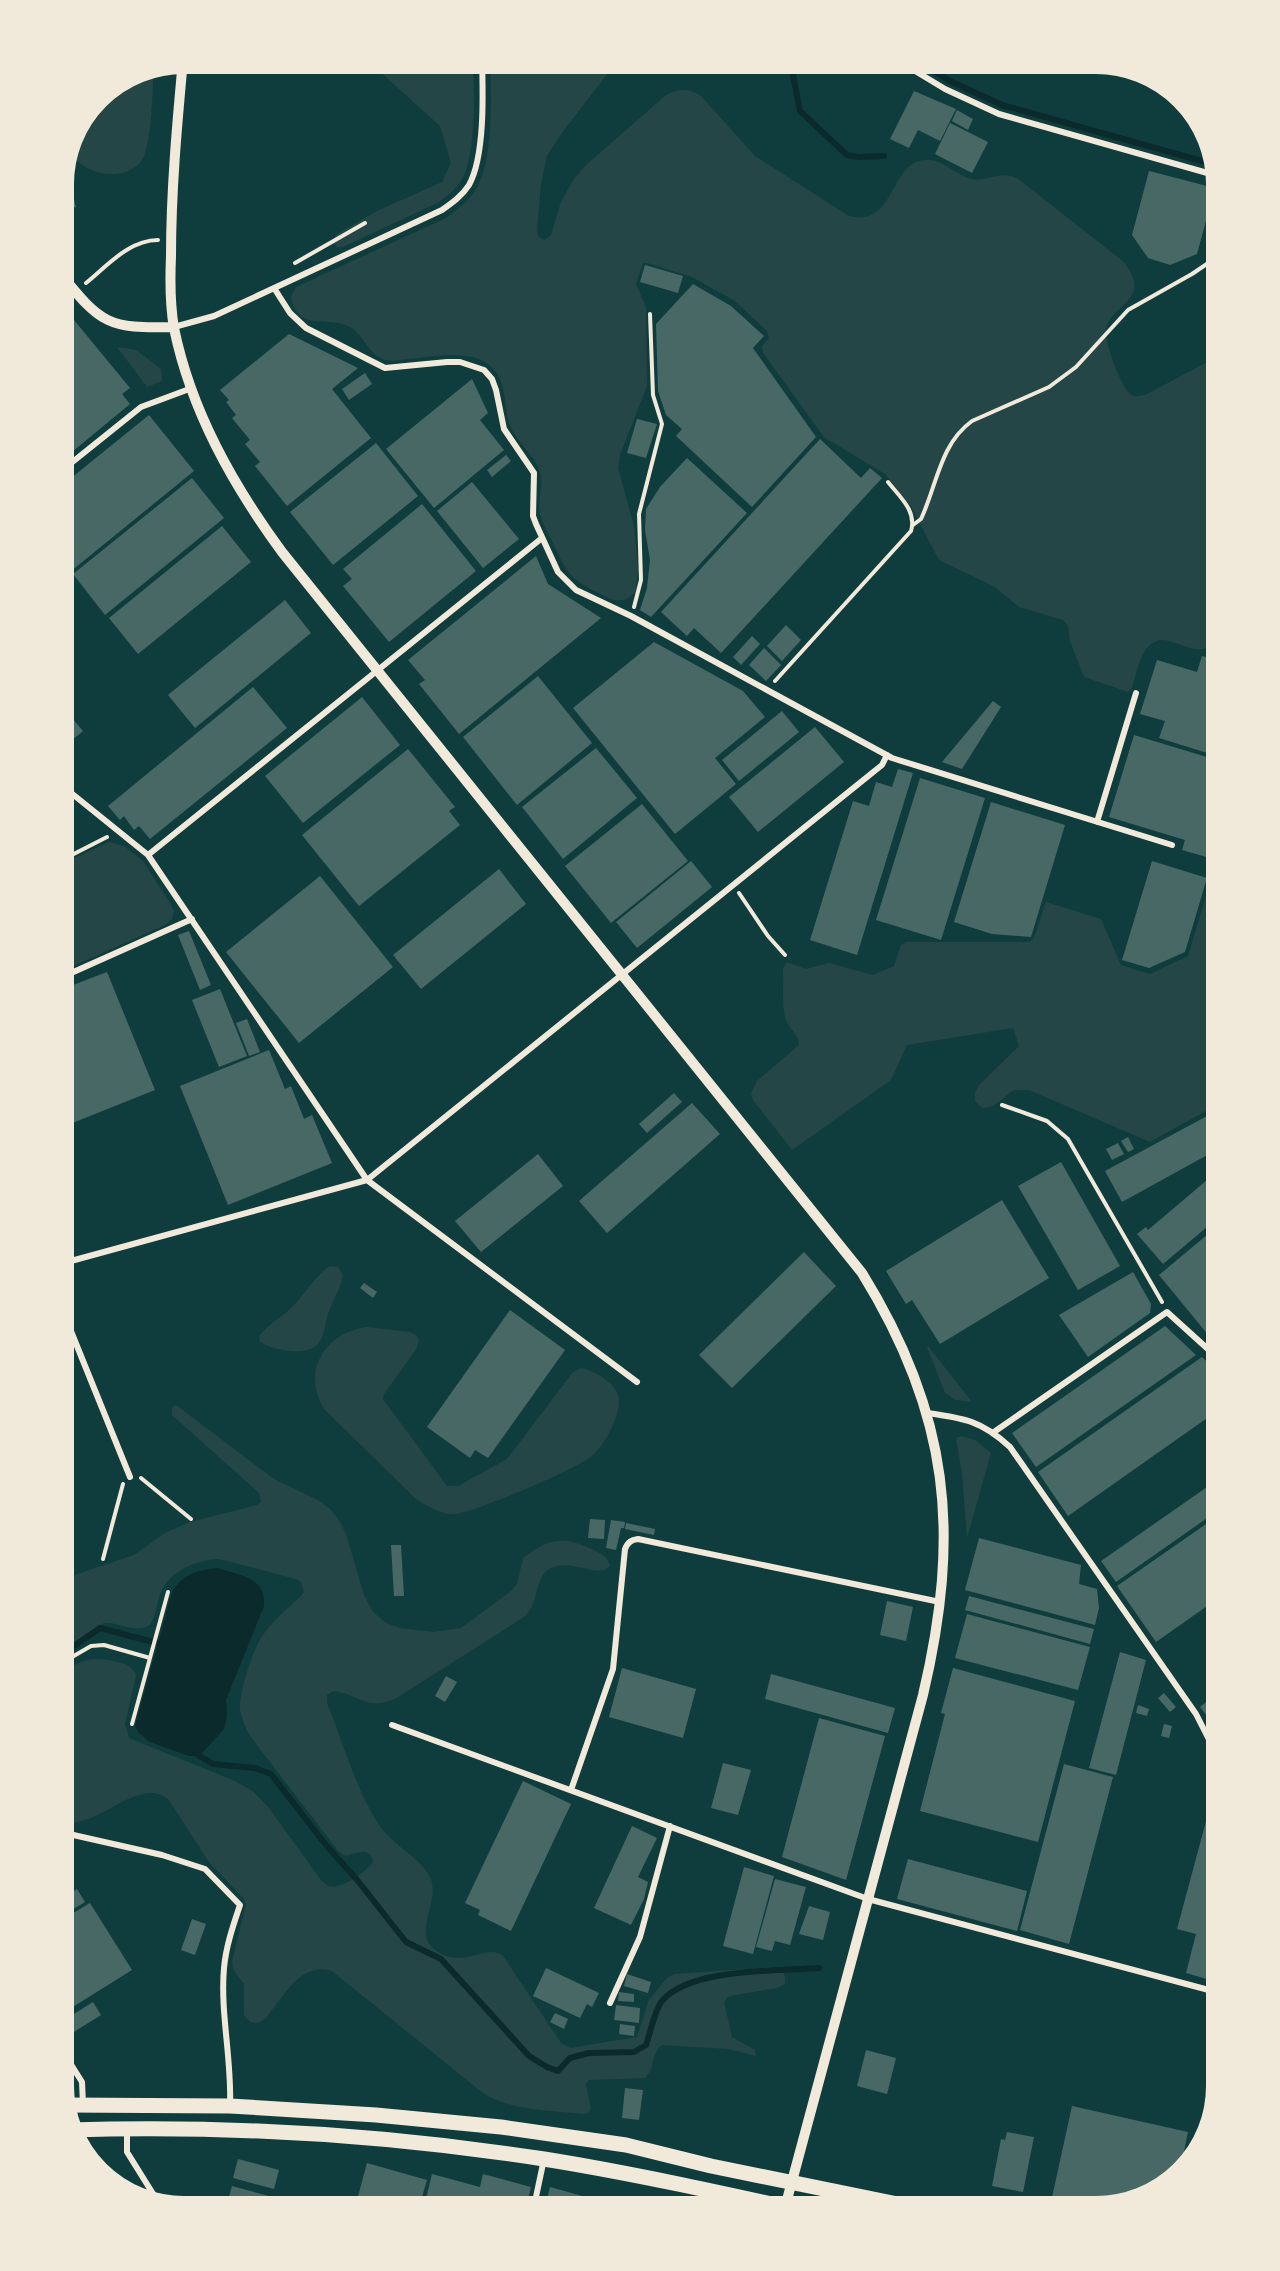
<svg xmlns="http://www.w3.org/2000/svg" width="1280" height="2271" font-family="Commissioner,sans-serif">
<rect width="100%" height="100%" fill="#0f3d3e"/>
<path fill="#244646" d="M367 60H473C474 91 477 154 461 181 455 190 447 196 437 203L343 247H338L334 244V238L337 234 377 211 442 182 451 163 440 126Z
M490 60H618L561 134 547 156 541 184 537 229 538 236 544 240 551 235 561 202 572 182 585 166 666 95C680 88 688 88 701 96L755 156 849 216C896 228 889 162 925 160 942 158 956 176 972 179 989 182 999 170 1017 178L1124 262C1153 301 1112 303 1106 329 1103 339 1121 386 1129 393 1135 398 1140 396 1147 394L1211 360 1220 357V649C1208 645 1206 650 1197 649 1188 649 1178 643 1169 641 1142 634 1138 670 1132 688L1128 692 1084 677 1070 641 1068 626 1063 620 1019 607 995 587 939 560 910 505 885 474 824 437 763 353 762 346 769 338 767 331 735 301 692 277 647 263H643L636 284 646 307 647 386 620 455 618 468 634 526 638 568 636 590C630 600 619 603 609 598 571 581 568 576 551 539 547 531 542 523 540 514 537 499 545 484 539 469 533 454 518 443 511 428 504 412 507 391 498 375 481 346 436 356 409 359 402 359 393 362 386 360 370 357 364 335 350 327 328 315 298 333 291 297L296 287 446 218C458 209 469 201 476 189 494 158 491 96 490 60Z
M154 66C152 87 153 148 140 163 135 169 123 174 115 174 94 175 81 166 66 151 76 110 113 74 154 66Z
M1132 71 1171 86 1205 130Z
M117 347 136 350 161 369 162 381 147 387Z
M109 842 124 846 143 861 170 903 174 911 172 919 165 925 60 972V865Z
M1212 876 1220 879V1103L1150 1142 1029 1090H1014C1003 1097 996 1108 982 1108L975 1101V1093L979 1085 1019 1046 1013 1028 907 1045 891 1080 792 1150 753 1100 751 1093 757 1081 799 1045C799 1035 790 1030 786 1020 781 1005 784 984 783 968L787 962 806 969 829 963 873 975 894 966 901 945 906 942H1029L1034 938 1046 902 1101 919 1121 965 1150 974 1188 956Z
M330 1266 338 1267 343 1275C341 1287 334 1298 330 1309 325 1320 325 1336 318 1344 306 1357 273 1350 260 1342L259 1336C267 1325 281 1318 291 1308 305 1295 314 1276 330 1266Z
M366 1327 410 1332 416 1335 419 1340 417 1348 384 1394 383 1399 447 1486H458L507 1459 573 1372 582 1368C594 1371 614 1382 618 1395 623 1412 605 1445 592 1456 579 1468 471 1514 454 1514 440 1514 427 1506 416 1499L324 1409C301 1371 325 1333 366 1327Z
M928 1346 972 1402 956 1400 945 1393 927 1347Z
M176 1405 274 1479 318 1500 330 1509 339 1520 346 1534 364 1595 373 1612 386 1623 400 1628 433 1632 461 1628 511 1591 517 1584 523 1558C549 1537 565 1536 594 1550 602 1554 608 1557 610 1566 598 1579 571 1558 551 1568 533 1577 541 1602 524 1617L395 1699C365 1711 360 1694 333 1691L327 1695V1703C343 1742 356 1790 379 1825 391 1844 422 1859 430 1877 441 1900 412 1933 435 1950 464 1971 486 1942 503 1956L561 2043 570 2048 637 2037 649 2000 667 1978 674 1974 774 1967C784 1970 786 1974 785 1984L777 1988 735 1995 728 1997 724 2002 732 2037 755 2050 756 2056 729 2049 662 2045C651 2053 655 2069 645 2078L589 2080 586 2084 591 2109 588 2113 582 2114C549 2110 511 2111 483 2093L332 1971C301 1961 283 1997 266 2018L258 2023 250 2022 244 2015V1984L233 1969 232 1962 246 1904 243 1898 209 1862 169 1800C147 1780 114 1809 93 1817 82 1822 71 1823 60 1824V1672C82 1661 92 1655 117 1662 126 1664 132 1666 136 1675L125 1724 129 1738 235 1781 254 1792 269 1808 321 1880C323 1882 326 1885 329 1886 341 1890 366 1872 373 1862 370 1846 358 1853 346 1856L339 1852 250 1736C246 1728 242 1720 240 1710 239 1692 252 1653 261 1638 271 1622 287 1609 300 1597L304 1592 301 1582 296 1579 219 1559C196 1560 169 1571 160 1594 157 1604 156 1616 150 1625 135 1634 120 1622 104 1623L60 1651V1580L134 1555 165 1533 190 1522 257 1505 261 1502 259 1493 172 1415V1407Z
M961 1436 975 1440 991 1453 967 1538 962 1473 956 1438Z"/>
<path fill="#0a2a2b" d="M218 1568C241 1576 266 1577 264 1606L226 1700 227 1716 224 1729 202 1753 196 1756H189L150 1742 139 1733 135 1726 172 1592C184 1573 197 1570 218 1568Z"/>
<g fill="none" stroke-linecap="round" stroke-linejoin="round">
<path stroke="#0a2a2b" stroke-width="6" d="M790 60 800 111 847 155 858 157 884 156
M916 60 950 81 1002 105 1216 165
M60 1656 100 1628 157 1643
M198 1755 213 1764 255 1768 271 1774 326 1845 358 1881 406 1942 441 1959 529 2056 547 2067 558 2071 570 2058 589 2053 634 2052 646 2045C650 2034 655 2009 662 2001 689 1968 779 1971 819 1968"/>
</g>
<path fill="#486865" d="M914 91 956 109 940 141 918 130 909 148 890 139Z
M957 110 973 119 968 130 952 121Z
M950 123 988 142 972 173 935 154Z
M1149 171 1215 188 1197 254 1170 265 1148 258 1132 235Z
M71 188 76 207 60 211V191Z
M645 265 683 276 678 293 640 282Z
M693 284 731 306 764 336 753 348 816 437 752 507 676 436 682 429 666 415 658 391 656 324Z
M60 303 130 388 122 394 130 404 60 462Z
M289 334 358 368 332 389 371 438 287 506 255 466 260 462 245 444 250 440 232 418 236 415 226 402 229 400 220 390Z
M365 373 372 384 349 400 342 389Z
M472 379 488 413 480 420 504 450 434 508 386 449Z
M149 415 194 471 70 572 60 559V487Z
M637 419 657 424 646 458 627 453Z
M820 439 861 478 870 468 882 478 721 653 694 628 687 636 661 612Z
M376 443 418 496 333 565 290 512Z
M506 455 511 461 492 477 487 470Z
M687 458 747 513 651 617 640 610 647 588 650 560 645 530 646 509 660 487Z
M192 478 224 518 105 615 73 574Z
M472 482 519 539 483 568 437 511Z
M422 504 476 571 389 642 343 586 352 579 343 569Z
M222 526 251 562 138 654 109 618Z
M536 556 548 584 601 618 459 734 419 684 425 680 408 660Z
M285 600 311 633 195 728 168 695Z
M786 625 801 640 782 661 767 646Z
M752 636 760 644 741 665 733 657Z
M654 642 743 691 765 717 715 758 736 784 675 834 573 708Z
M764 648 781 665 766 681 749 665Z
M1202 656 1220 661V757L1159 738 1165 721 1140 714 1157 660 1197 672Z
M538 676 592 743 517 805 463 737Z
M253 687 287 728 150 839 139 826 134 830 124 816 120 820 108 806Z
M362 697 400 745 303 823 265 776Z
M993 701 1001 707 962 769 942 762Z
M60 704 83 731 60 750Z
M782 711 799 732 739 781 722 760Z
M815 727 844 762 758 832 729 797Z
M1134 735 1220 761V861L1182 850 1185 840 1109 817Z
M596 748 637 798 563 859 522 807Z
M408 749 455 807 449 811 460 825 359 906 302 835Z
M898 769 913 773 857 955 810 940 853 801 869 806 876 782 892 787Z
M920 778 985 798 941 940 876 920Z
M991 802 1065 825 1031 937 992 934 954 922Z
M642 804 688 861 611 923 565 866Z
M691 861 712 887 637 948 616 922Z
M1152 861 1207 878 1185 952 1149 968 1122 960Z
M499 869 526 904 421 989 393 955Z
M320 876 393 967 299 1043 226 952Z
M189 931 211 985 200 990 178 935Z
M107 972 155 1090 60 1128V1011L66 1009 60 990Z
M220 989 247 1056 219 1067 192 1000Z
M247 1019 260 1052 249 1056 236 1023Z
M269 1050 285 1089 291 1086 304 1119 312 1115 332 1163 228 1205 180 1086Z
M674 1093 682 1102 647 1133 639 1124Z
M692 1103 720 1134 607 1233 579 1201Z
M1220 1109V1148L1122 1202 1105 1171Z
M1128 1137 1134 1149 1128 1152 1121 1141Z
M1118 1143 1124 1154 1112 1160 1106 1149Z
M538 1154 563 1186 481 1252 455 1221Z
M1061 1162 1120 1266 1078 1290 1018 1186Z
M1220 1169V1216L1163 1264 1137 1234 1146 1227 1148 1230Z
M1002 1200 1049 1278 940 1344 912 1300 906 1304 886 1271Z
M1220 1224V1327L1209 1336 1159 1275Z
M804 1252 836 1286 732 1388 699 1355Z
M1133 1272 1151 1304 1150 1313 1088 1357 1059 1315Z
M364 1283 377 1292 373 1298 360 1288Z
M510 1310 565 1350 488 1458 475 1450 470 1458 427 1427Z
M1165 1326 1196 1355 1036 1467 1012 1433Z
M1202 1357 1220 1374V1409L1068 1516 1038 1472Z
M1220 1478V1509L1116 1582 1101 1561Z
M1219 1515 1220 1597 1156 1642 1117 1586Z
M590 1519 605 1520 604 1539 588 1538Z
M611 1520 625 1522 624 1528H621L616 1550 606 1548Z
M626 1523 655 1529 654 1535 625 1529Z
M979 1538 1081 1565 1079 1584 1097 1589 1099 1608 1095 1625 965 1590Z
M391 1545H401L404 1596H394Z
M969 1596 1094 1629 1090 1644 965 1610Z
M887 1601 913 1607 906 1641 880 1635Z
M967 1614 1090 1647 1078 1690 955 1658Z
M1120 1652 1146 1660 1116 1775 1089 1768Z
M622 1668 696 1689 683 1738 609 1717Z
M953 1668 1075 1701 1038 1842 920 1811 945 1714 941 1713Z
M771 1674 895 1708 888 1733 765 1699Z
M446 1676 457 1682 445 1702 435 1696Z
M1220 1691V1733L1200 1707Z
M1164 1693 1176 1707 1170 1712 1158 1698Z
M1138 1705 1149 1709 1147 1716 1136 1713Z
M819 1718 885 1736 846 1880 782 1857Z
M1164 1724 1172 1726 1169 1738 1161 1736Z
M723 1763 751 1770 738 1815 711 1808Z
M1064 1764 1113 1777 1069 1944 1020 1930Z
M523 1781 571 1804 511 1931 478 1915 480 1910 465 1903Z
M1208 1814 1220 1818V1983L1186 1973 1196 1934 1177 1929Z
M632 1826 657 1838 638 1877 648 1882 644 1899 631 1925 594 1908Z
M908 1859 1027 1891 1017 1931 897 1899Z
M744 1867 774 1876 753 1954 723 1946Z
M775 1879 806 1887 790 1945 775 1941 772 1951 756 1947Z
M77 1889 85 1902 60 1917V1899Z
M90 1903 132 1970 60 2015V1921Z
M809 1906 830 1912 823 1940 799 1934Z
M192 1919 206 1924 195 1955 181 1950Z
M546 1968 599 1993 592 2007 587 2004 580 2018 533 1996Z
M627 1974 651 1982 648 1993 624 1986Z
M619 1992 634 1994V2002L618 2001Z
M93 2002 101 2015 69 2035 61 2022Z
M616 2005 640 2008 639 2023 614 2020Z
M555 2013 568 2019 564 2029 550 2022Z
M620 2024 635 2026 634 2036 619 2034Z
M866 2050 896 2058 887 2094 857 2086Z
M625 2088 643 2090 639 2120 622 2118Z
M1072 2106 1188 2132 1180 2172 1173 2177 1162 2175 1159 2188 1144 2201 1096 2211H1049Z
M1007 2132 1034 2137 1023 2192 992 2186 1001 2139 1005 2140Z
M238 2159 279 2170 274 2189 233 2178Z
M367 2163 427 2180 418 2211H354Z
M432 2174 480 2187 483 2174 531 2187 525 2211H423Z
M232 2186 320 2210V2211H225Z
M550 2187 586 2197 583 2211H544Z
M624 2201 657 2209 659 2204 682 2211H622Z"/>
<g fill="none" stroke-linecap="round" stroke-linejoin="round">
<path stroke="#f1e9da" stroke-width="4" d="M295 263 365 223
M86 283C107 266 129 240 158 240
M913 525 921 519C937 485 940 444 972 421L1049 387 1076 367 1128 310 1192 274 1220 255
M634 607 641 580 639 514 662 424 653 395 650 314
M775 681 911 531C917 511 900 497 888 482
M60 861 107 837
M739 893 768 936 785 955
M1002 1105 1047 1121 1068 1139 1162 1302
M141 1478 191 1519
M103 1559 123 1484
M60 1664 91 1646 104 1645 150 1658
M132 1724 168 1592"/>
<path stroke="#f1e9da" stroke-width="6" d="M897 60 945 89 999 114 1218 176
M274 288 290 313 306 328 385 368 447 362H460L484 370 492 379 496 390 504 429 534 473 533 516 536 524 558 572 576 590 631 616 892 758 1172 845
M174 327 214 316 442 210C452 203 462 196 469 185 485 156 483 93 482 60
M60 472 141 407 192 388
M60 784 148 855 367 1180 637 1382
M1097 822 1136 693
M148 855 542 538
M60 978 192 919
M60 1264 367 1180 882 765 887 755
M60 1304 130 1477
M927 1413C964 1418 982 1421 1010 1447L1196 1714 1220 1761
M994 1432 1167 1312 1220 1360
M392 1725 868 1899 1220 1993
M571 1790 613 1669 625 1549C628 1542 631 1540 638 1539L940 1602
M60 1832 162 1855 205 1869 240 1905C233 1926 226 1946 224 1968 220 2013 232 2060 230 2106
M610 2003 640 1937 670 1826
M60 2047 82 2082 83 2104
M127 2130V2152L160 2205
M533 2211 544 2159"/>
<path stroke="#f1e9da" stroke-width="10" d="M183 60C177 125 171 191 171 256 170 279 170 305 174 328 191 411 233 485 282 552L862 1273C950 1415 961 1534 923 1695L784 2211
M60 273C101 324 108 329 174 327"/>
<path stroke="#f1e9da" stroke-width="15" d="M64 2105 230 2106 376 2115 501 2127 626 2145 711 2166 932 2211
M69 2130C227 2125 388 2135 544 2159 631 2173 717 2192 803 2211"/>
</g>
<path d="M0 0H1280V2271H0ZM184 70H1096A114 114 0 0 1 1210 184V2086A114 114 0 0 1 1096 2200H184A114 114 0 0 1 70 2086V184A114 114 0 0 1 184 70Z" fill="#f1e9da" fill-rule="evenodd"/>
<path fill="none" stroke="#f1e9da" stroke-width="8" d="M184 70H1096A114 114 0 0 1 1210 184V2086A114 114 0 0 1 1096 2200H184A114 114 0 0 1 70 2086V184A114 114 0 0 1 184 70Z"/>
</svg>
